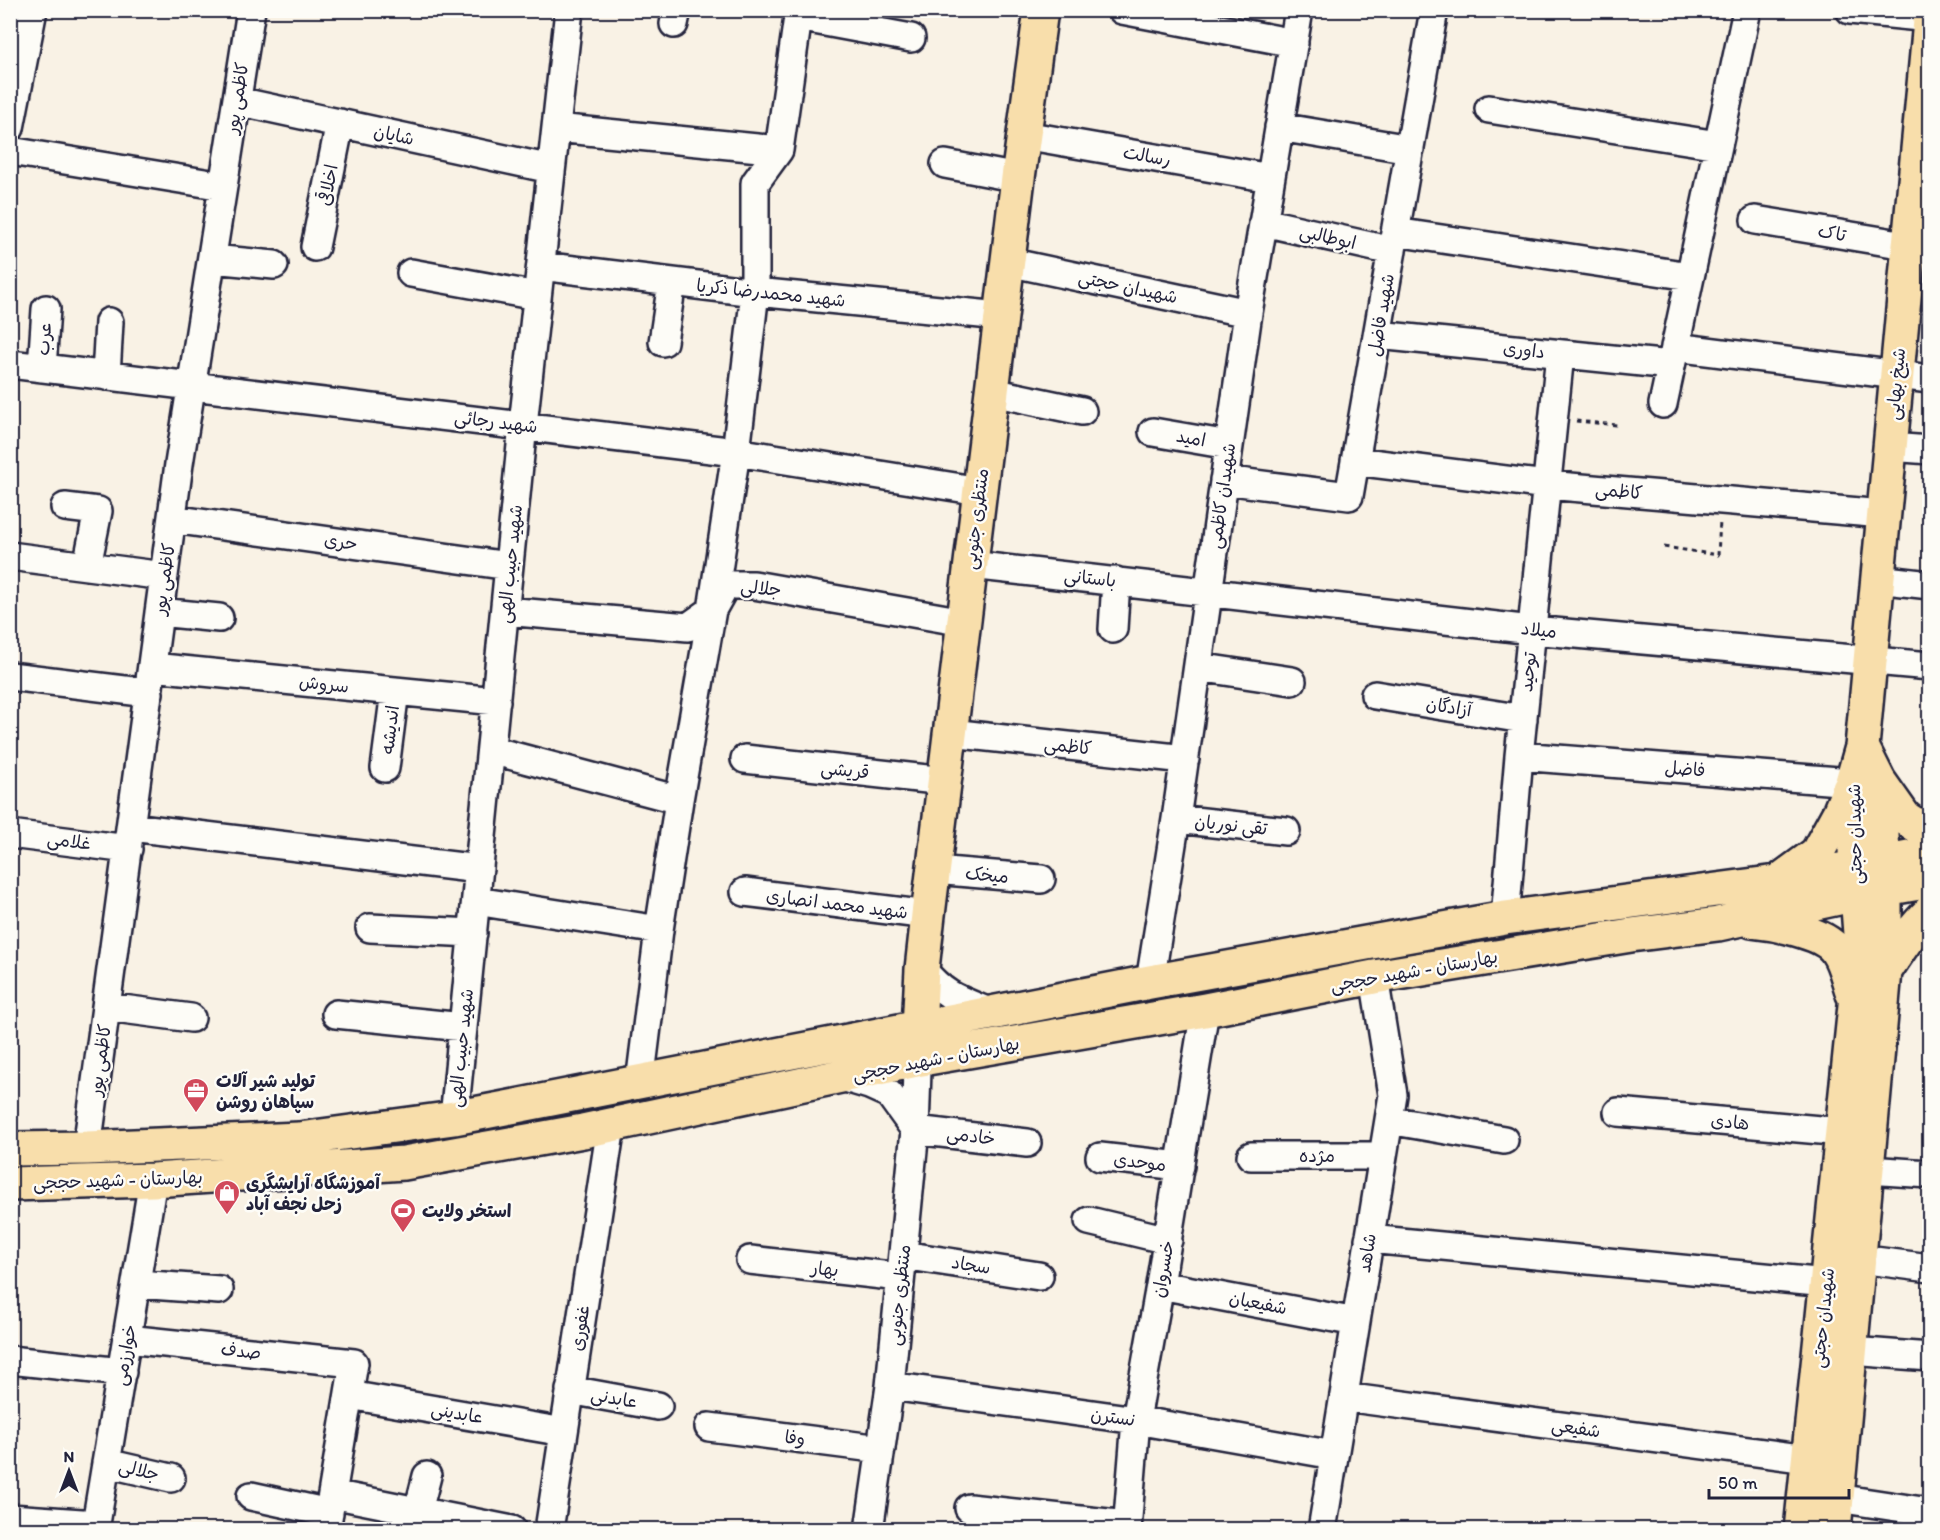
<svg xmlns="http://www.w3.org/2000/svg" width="1940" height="1540" font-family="Itim,'Playpen Sans Arabic',sans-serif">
<rect width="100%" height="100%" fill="#f9f2e5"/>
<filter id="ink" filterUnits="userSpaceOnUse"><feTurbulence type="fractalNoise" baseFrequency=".0167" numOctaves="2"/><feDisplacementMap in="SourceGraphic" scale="12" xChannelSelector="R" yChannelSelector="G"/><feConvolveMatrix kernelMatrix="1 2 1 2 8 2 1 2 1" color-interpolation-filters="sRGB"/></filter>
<g filter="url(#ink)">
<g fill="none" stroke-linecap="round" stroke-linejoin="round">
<defs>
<path id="minor" d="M1122 10 1294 43
M1850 10 1930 18
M798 17 911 38
M674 24 677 10
M237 101 551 169
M1489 109 1718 145
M1279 127 1410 149
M10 128 33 10
M556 128 779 150
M1024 135 1270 178
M10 151 223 186
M945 164 1018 178
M1755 220 1930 249
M1263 222 1392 251
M1395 232 1690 276
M315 247 340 123
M212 259 274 265
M1008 262 1248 313
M541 266 755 292 1001 316
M411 273 537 296
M1378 335 1671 365
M663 342 672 282
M1675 347 1930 379
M10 364 736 452 980 491
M42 368 46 309
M106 376 109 322
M992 392 1082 411
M1663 404 1747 10
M1153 432 1229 445
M1890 447 1930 450
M1355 461 1547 485 1883 514
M1224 480 1349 496 1434 10
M65 507 98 511 87 566
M172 519 509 566
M10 556 164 576
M971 565 1532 630 1930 666
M1877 579 1930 585
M505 611 688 627 712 610 726 585H754L964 622
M159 612 219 618
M1113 629 1116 581
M152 667 496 701
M1198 667 1292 681
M10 676 149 693
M1375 695 1523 719
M951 733 1185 759
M491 750 679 800
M1519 756 1852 782
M745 759 945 781
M385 768 395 691
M1176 819 1286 831
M131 827 479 869
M10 834 128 849
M934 870 1041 879
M745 892 928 915
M476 901 659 930
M1505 918 1519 756 1560 354
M370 928 473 933
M922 969C945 997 960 1000 992 1013
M1150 982 1176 819 1248 313 1299 10
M107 1007 191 1018
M336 1014 463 1027
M842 1077 869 1085 889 1094 915 1130 1027 1143
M640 1083 659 930 679 800 712 610 736 452 755 292V183L779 150 799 10
M1618 1112 1843 1132
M454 1118 523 425 569 10
M1389 1120 1504 1140
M87 1148 179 464 251 10
M1251 1156H1383
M1100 1157 1180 1166
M1867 1170 1930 1174
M1089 1221 1168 1240
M1369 1239 1827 1283
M903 1255 1039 1276
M1859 1259 1930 1268
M750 1260 900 1277
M137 1284 219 1290
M1160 1285 1356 1322
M127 1339 354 1363 326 1530
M1851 1351 1930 1357
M10 1360 122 1372
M890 1386 1136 1420 1334 1455
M570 1390 658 1406
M349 1395 564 1432
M1344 1397 1808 1459
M709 1427 881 1449
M106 1463 171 1478
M332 1494 512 1530
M251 1496 329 1513
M1837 1498 1929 1512
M969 1508 1127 1525
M418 1511 427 1476
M10 1518 96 1524
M95 1530 153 1180
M549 1530 611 1126
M869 1530 890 1386 915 1130 918 1041
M1127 1530 1136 1420 1160 1285 1205 1010
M1322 1530 1393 1095 1374 977"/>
<path id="major" d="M1879 781 1905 818 1930 834
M1783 878 1817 853 1839 813 1849 789
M1752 921C1773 923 1823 932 1836 950 1845 962 1848 980 1853 994
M1885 971C1899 950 1912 929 1930 912
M919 1029 922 969 928 915 1018 178 1041 10
M10 1149 87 1148 299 1139 454 1118 1150 982 1505 918 1777 882 1930 853
M10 1184 153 1180 404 1163 583 1131 916 1060 1205 1010 1374 977 1631 935 1718 924 1857 894 1930 881
M1801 1530 1861 947 1857 894 1852 782 1862 747 1930 21
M1834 1530 1885 971V890L1879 781 1862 747"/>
</defs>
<use href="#minor" stroke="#22223b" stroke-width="32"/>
<use href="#major" stroke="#22223b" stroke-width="38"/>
<path stroke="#22223b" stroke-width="3" stroke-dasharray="4.5 4.5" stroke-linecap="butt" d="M1576 421 1617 425
M1664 547 1718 555 1720 521"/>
<use href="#minor" stroke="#fdfcf7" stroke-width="27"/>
<use href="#major" stroke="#f8deab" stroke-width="33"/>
</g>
</g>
<defs>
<symbol id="office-pin" viewBox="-11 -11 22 30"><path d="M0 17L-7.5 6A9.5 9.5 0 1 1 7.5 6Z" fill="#d1495b" stroke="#fdfcf7"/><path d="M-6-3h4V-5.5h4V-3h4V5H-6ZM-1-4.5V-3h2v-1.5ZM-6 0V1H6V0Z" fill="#fff"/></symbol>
<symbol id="shop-pin" viewBox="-11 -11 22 30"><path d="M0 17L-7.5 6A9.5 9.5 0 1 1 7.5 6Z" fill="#d1495b" stroke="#fdfcf7"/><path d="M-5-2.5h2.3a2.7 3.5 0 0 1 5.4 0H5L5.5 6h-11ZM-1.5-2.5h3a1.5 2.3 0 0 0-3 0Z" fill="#fff"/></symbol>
<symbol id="stadium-pin" viewBox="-11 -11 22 30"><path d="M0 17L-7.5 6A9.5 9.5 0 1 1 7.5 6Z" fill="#d1495b" stroke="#fdfcf7"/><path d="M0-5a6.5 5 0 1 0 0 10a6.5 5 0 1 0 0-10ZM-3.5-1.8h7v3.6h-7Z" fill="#fff"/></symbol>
</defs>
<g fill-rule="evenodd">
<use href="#office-pin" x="181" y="1076" width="30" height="40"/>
<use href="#shop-pin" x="212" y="1178" width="30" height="40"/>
<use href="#stadium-pin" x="388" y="1196" width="30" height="40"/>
</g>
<g text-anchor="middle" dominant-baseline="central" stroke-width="5" stroke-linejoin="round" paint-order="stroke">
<g font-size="18" fill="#22223b" stroke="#fdfcf7">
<text transform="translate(237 98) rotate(-81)">کاظمی پور</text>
<text transform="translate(394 135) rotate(12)">شایان</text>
<text transform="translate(1147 156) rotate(10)">رسالت</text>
<text transform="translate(328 185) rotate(-79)">اخلاقی</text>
<text transform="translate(1832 233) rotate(10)">تاک</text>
<text transform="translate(1328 237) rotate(13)">ابوطالبی</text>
<text transform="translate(1128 287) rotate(12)">شهیدان حجتی</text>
<text transform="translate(771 293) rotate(6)">شهید محمدرضا ذکریا</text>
<text transform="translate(1381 315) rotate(-80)">شهید فاضل</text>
<text transform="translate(44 339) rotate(-86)">عرب</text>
<text transform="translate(1524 350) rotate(6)">داوری</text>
<text transform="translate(1896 384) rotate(-85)">شیخ بهایی</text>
<text transform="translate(496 422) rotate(7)">شهید رجائی</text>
<text transform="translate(1191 438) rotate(10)">امید</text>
<text transform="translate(1619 491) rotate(5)">کاظمی</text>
<text transform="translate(1222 496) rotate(-82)">شهیدان کاظمی</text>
<text transform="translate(976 519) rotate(-83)">منتظری جنوبی</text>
<text transform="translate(341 542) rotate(8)">حری</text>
<text transform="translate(510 564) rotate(-84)">شهید حبیب الهی</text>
<text transform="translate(1090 578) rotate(6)">باستانی</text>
<text transform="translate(164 579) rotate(-82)">کاظمی پور</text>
<text transform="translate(761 588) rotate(6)">جلالی</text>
<text transform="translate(1539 630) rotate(6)">میلاد</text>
<text transform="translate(1528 672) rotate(-84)">توحید</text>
<text transform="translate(324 684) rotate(6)">سروش</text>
<text transform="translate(1449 707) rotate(9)">آزادگان</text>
<text transform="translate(390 730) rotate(-83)">اندیشه</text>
<text transform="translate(1068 746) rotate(6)">کاظمی</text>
<text transform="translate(1685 769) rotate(4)">فاضل</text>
<text transform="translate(845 770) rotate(6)">قریشی</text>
<text transform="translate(1231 825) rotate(6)">تقی نوریان</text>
<text transform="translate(1855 834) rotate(-91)">شهیدان حجتی</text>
<text transform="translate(69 841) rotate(7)">غلامی</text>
<text transform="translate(987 875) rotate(5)">میخک</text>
<text transform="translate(837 904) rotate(7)">شهید محمد انصاری</text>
<text transform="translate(1414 971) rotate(-10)">بهارستان - شهید حججی</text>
<text transform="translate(461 1048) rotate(-84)">شهید حبیب الهی</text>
<text transform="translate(936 1059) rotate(-11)">بهارستان - شهید حججی</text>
<text transform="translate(100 1060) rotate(-82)">کاظمی پور</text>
<text transform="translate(1730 1122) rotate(5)">هادی</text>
<text transform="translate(971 1136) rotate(7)">خادمی</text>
<text x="1317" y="1156">مژده</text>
<text transform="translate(1140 1162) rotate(7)">موحدی</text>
<text transform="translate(118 1180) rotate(-2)">بهارستان - شهید حججی</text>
<text transform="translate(1367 1253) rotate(-81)">شاهد</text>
<text transform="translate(971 1265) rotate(9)">سجاد</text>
<text transform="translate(825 1269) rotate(6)">بهار</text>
<text transform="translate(1163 1269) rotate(-80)">خسروان</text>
<text transform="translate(899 1295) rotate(-84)">منتظری جنوبی</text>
<text transform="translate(1258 1303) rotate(11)">شفیعیان</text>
<text transform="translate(1823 1318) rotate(-84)">شهیدان حجتی</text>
<text transform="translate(580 1328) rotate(-81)">غفوری</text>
<text transform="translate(241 1351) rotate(6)">صدف</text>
<text transform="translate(125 1355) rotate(-80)">خوارزمی</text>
<text transform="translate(614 1398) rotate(10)">عابدنی</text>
<text transform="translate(457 1413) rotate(10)">عابدینی</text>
<text transform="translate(1113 1417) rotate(8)">نسترن</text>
<text transform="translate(1576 1428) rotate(8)">شفیعی</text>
<text transform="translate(795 1438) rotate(7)">وفا</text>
<text transform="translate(139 1470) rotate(13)">جلالی</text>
</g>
<g font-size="18" font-weight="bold" fill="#22223b" stroke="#fdfcf7" text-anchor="start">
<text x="216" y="1081">تولید شیر آلات<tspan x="216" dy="21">سپاهان روشن</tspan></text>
<text x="246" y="1183">آموزشگاه آرایشگری<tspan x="246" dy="21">زحل نجف آباد</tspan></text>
<text x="422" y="1211">استخر ولایت</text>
</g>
</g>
<rect width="1940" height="1540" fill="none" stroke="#fdfcf7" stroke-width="36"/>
<rect x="18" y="18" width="1904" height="1504" fill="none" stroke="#22223b" stroke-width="2" filter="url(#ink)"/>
<g transform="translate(69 1471)" stroke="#fdfcf7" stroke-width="4.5" paint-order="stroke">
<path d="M0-4.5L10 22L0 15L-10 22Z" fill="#22223b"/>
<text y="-9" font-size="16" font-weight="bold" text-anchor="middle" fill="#22223b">N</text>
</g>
<path d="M1709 1489v9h140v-9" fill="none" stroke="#22223b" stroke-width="3"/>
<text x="1718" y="1489" font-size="18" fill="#22223b" stroke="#fdfcf7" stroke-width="4.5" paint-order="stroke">50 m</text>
</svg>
